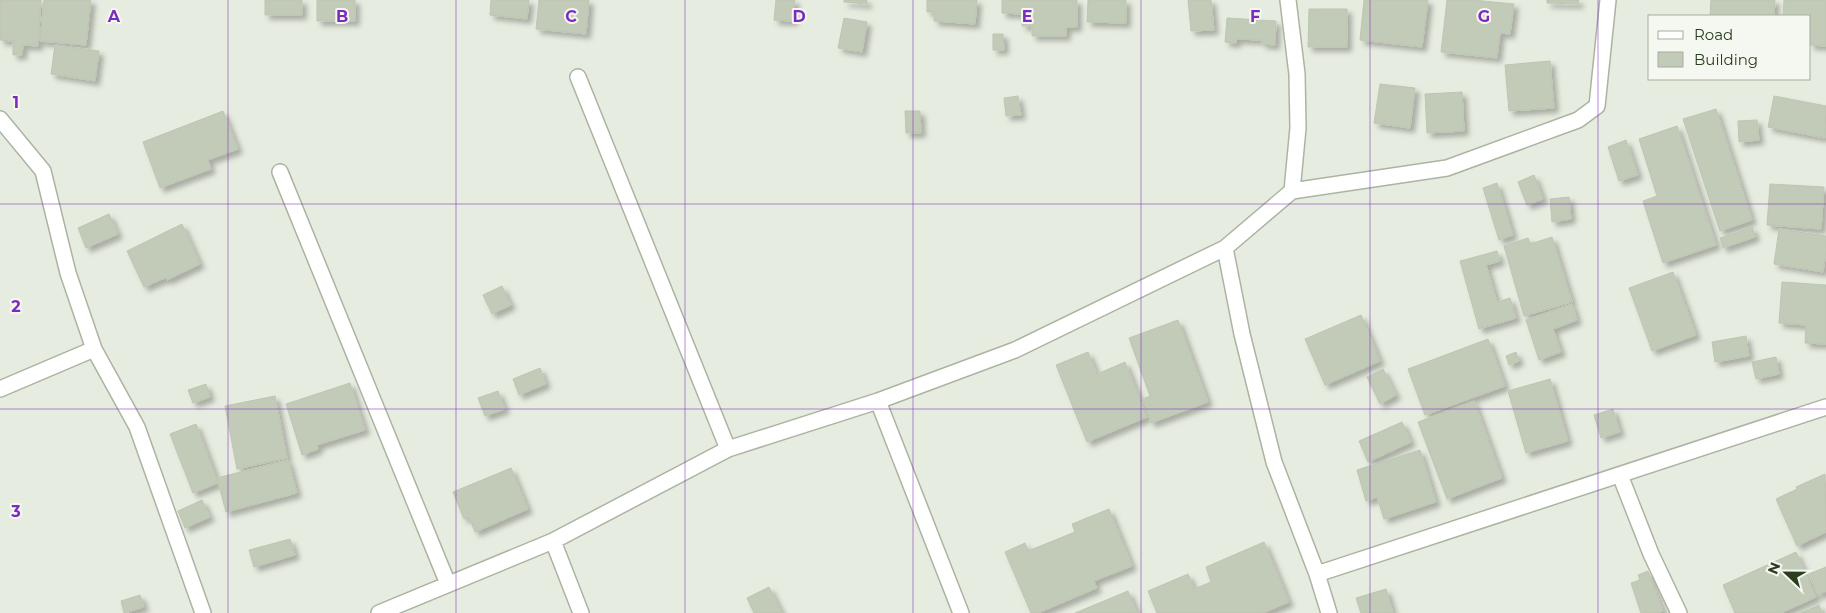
<svg xmlns="http://www.w3.org/2000/svg" width="1826" height="613" font-family="Montserrat,sans-serif">
<defs>
<filter id="shadow"><feDropShadow dx="4.5" dy="4.5" stdDeviation="2.5" flood-color="#0004"/></filter>
</defs>
<rect width="100%" height="100%" fill="#e7ece0"/>
<path fill="#c2cab8" stroke="#bdc6b2" filter="url(#shadow)" d="M0 0H41L38 46 23 45 22 55H13V41L0 40Z
M44 0H91L86 45 40 41Z
M265 0H302V15H265Z
M317 0H355V21H317Z
M491 0H529L527 19 490 15Z
M539 0H589L586 34 536 29Z
M776 0H795L793 21 774 20Z
M844 0H867V4L844 2Z
M927 0H977L975 24 934 21V12H927Z
M1002 0H1077V27H1066V36H1032V26H1022V14L1002 13Z
M1088 0H1126V23L1087 22Z
M1188 0H1211L1214 30 1191 31Z
M1364 0H1428L1422 47 1360 40Z
M1447 0H1473L1514 4 1510 34 1500 33 1497 58 1441 52Z
M1547 0H1579L1578 4 1547 3Z
M1711 0H1775L1774 16H1710Z
M1784 0H1826V46L1810 45V16H1783Z
M1309 9H1347V47H1308Z
M844 18 867 22 862 52 838 48Z
M1227 18 1276 21 1275 45 1262 44V40L1236 39V43L1225 42Z
M993 34H1003L1004 50H993Z
M55 45 99 51 95 81 51 74Z
M1550 61 1554 108 1509 111 1505 65Z
M1380 84 1415 88 1410 128 1374 123Z
M1462 92 1464 131 1427 133 1425 94Z
M1018 96 1021 115 1006 116 1004 98Z
M1774 96 1826 106 1825 138 1768 127Z
M1716 109 1752 220 1720 231 1683 119Z
M223 111 238 149 208 160 211 169 160 188 143 142Z
M905 111H920L921 133H906Z
M1757 120 1759 140 1739 142 1738 121Z
M1677 126 1716 245 1663 263 1643 201 1657 196 1639 139Z
M1626 140 1638 175 1619 181 1608 147Z
M1534 175 1543 199 1527 205 1518 182Z
M1497 183 1513 235 1499 240 1483 188Z
M1770 184 1824 187 1821 229 1767 225Z
M1569 197 1571 219 1552 222 1550 199Z
M109 214 118 234 86 248 78 228Z
M182 224 200 264 167 280 165 278 144 287 127 251Z
M1752 227 1755 237 1723 248 1720 238Z
M1779 229 1826 236V252L1823 272 1774 264Z
M1552 237 1572 302 1524 316 1504 246 1528 238 1530 244Z
M1497 251 1500 261 1486 265 1497 302 1510 298 1516 318 1479 329 1460 261Z
M1673 272 1696 335 1652 351 1629 288Z
M1782 282 1826 285V344L1805 343 1806 325 1779 323Z
M502 286 511 305 492 314 483 295Z
M1572 304 1577 320 1553 329 1561 352 1539 360 1526 320Z
M1361 315 1380 361 1325 385 1305 339Z
M1178 320 1208 402 1151 423 1143 399 1150 396 1129 338Z
M1746 336 1749 356 1715 362 1712 342Z
M1488 339 1505 386 1425 415 1408 369Z
M1088 352 1097 374 1125 362 1147 417 1087 442 1056 365Z
M1516 352 1519 361 1509 365 1506 356Z
M1776 357 1779 374 1756 379 1752 362Z
M540 368 546 384 519 395 513 379Z
M1383 369 1396 395 1380 404 1367 377Z
M1550 379 1568 441 1526 453 1508 391Z
M350 383 365 430 317 445 318 449 302 455 286 404Z
M206 384 210 397 193 403 188 390Z
M498 391 505 409 485 416 478 398Z
M275 396 287 458 237 469 225 406Z
M1474 401 1502 478 1447 499 1418 422Z
M1613 409 1620 432 1601 438 1594 415Z
M1402 422 1411 442 1368 462 1359 441Z
M196 424 218 483 193 493 170 434Z
M1420 450 1436 502 1384 519 1377 497 1366 501 1357 470Z
M288 460 297 493 226 512 217 478Z
M511 468 528 509 475 532 469 517 464 519 453 492Z
M1825 474 1826 532 1797 546 1776 499 1797 489 1796 487Z
M202 500 210 517 185 528 178 511Z
M1109 509 1132 566 1094 581 1097 588 1038 613H1031L1005 552 1025 543 1028 551 1075 532 1072 524Z
M290 539 295 555 254 567 249 550Z
M1264 542 1289 602 1263 613H1157L1148 591 1188 574 1194 589 1211 582 1206 567Z
M1796 552 1816 597 1781 613H1735L1723 585Z
M1826 567V591L1818 595 1809 574Z
M1648 571 1663 611 1657 613H1641L1631 583 1640 580 1638 575Z
M769 587 782 613H754L747 598Z
M1386 589 1393 613H1361L1356 598Z
M1128 591 1137 613H1075Z
M140 595 144 607 124 613 121 601Z
M1819 605 1822 613H1800Z"/>
<g fill="none" stroke-linecap="round" stroke-linejoin="round">
<defs>
<path id="minor" d="M578 77 728 449
M0 119 43 171 68 273 94 349 137 427 203 613
M280 172 448 584
M1292 191 1447 168 1578 120 1597 106 1608 0
M1225 248 1242 334 1274 462 1317 574 1329 613
M0 389 94 349
M878 401 961 613
M1620 475 1651 554 1679 613
M553 541 581 613
M1317 574 1826 407
M379 613 553 541 728 449 878 401 1015 350 1225 248 1292 191 1298 128 1297 74 1288 0"/>
</defs>
<use href="#minor" stroke="#abb4a2" stroke-width="18"/>
<use href="#minor" stroke="#fff" stroke-width="15"/>
</g>
<path fill="none" stroke="#7b2cbf" stroke-width="1" stroke-opacity="0.55" d="M228 0V613M456 0V613M685 0V613M913 0V613M1141 0V613M1370 0V613M1598 0V613M0 204H1826M0 409H1826"/>
<g font-size="16" text-anchor="middle" font-weight="bold" fill="#7b2cbf" stroke="#f5f8f0" stroke-width="4" stroke-linejoin="round" paint-order="stroke">
<text x="114" y="22">A</text>
<text x="342" y="22">B</text>
<text x="571" y="22">C</text>
<text x="799" y="22">D</text>
<text x="1027" y="22">E</text>
<text x="1255" y="22">F</text>
<text x="1484" y="22">G</text>
<text x="16" y="108">1</text>
<text x="16" y="312">2</text>
<text x="16" y="517">3</text>
</g>
<rect x="1648" y="15" width="162" height="65" fill="#f5f8f0" stroke="#a5ad9c"/>
<rect x="1658" y="31" width="25" height="8" fill="#ffffff" stroke="#a5ad9c"/>
<text x="1694" y="40" font-size="15" fill="#2c3d1f">Road</text>
<rect x="1658" y="52" width="25" height="15" fill="#c2cab8" stroke="#a5ad9c"/>
<text x="1694" y="65" font-size="15" fill="#2c3d1f">Building</text>
<g transform="translate(1786 573) rotate(292)" stroke="#f5f8f0" stroke-width="4" paint-order="stroke">
<path d="M0-4L9 19L0 12L-9 19Z" fill="#2c3d1f"/>
<text y="-8" font-size="14" font-weight="bold" text-anchor="middle" fill="#2c3d1f">N</text>
</g>
</svg>
